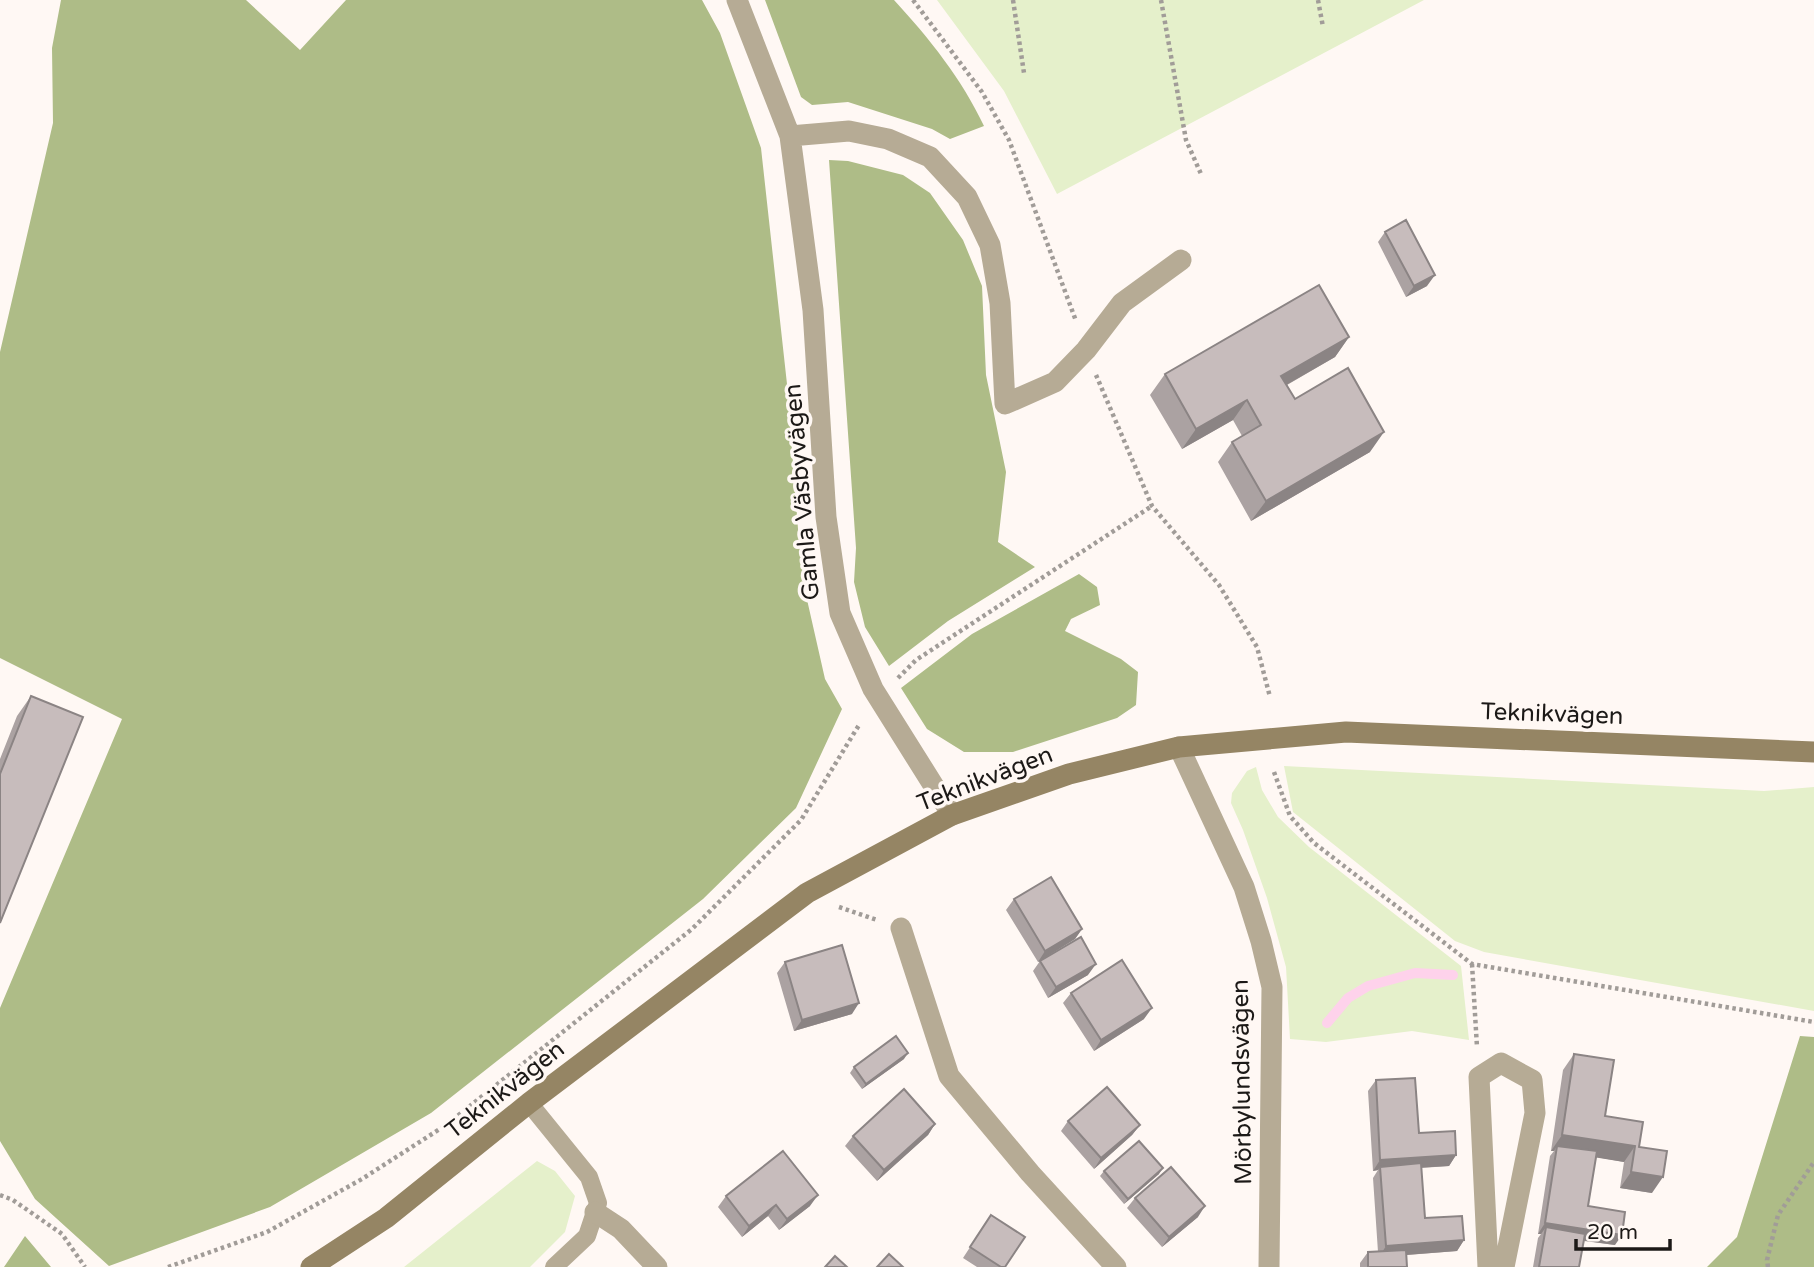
<svg xmlns="http://www.w3.org/2000/svg" width="1814" height="1267" font-family="'Varela Round',sans-serif">
<rect width="100%" height="100%" fill="#fff8f4"/>
<path fill="#e5f0cb" d="M937 0H1424L1057 194 1004 91Z
M1284 766 1764 791 1814 787V1011L1484 952 1455 941 1293 812Z
M1256 767 1262 790 1278 817 1309 847 1461 966 1469 1040 1412 1031 1326 1042 1290 1039 1286 967 1267 898 1243 830 1231 803 1232 793 1247 771Z
M537 1161 555 1171 575 1196 565 1232 530 1267H404Z"/>
<path fill="#aebc87" d="M61 0H246L300 50 346 0H702L720 33 761 148 787 384 799 542 808 604 825 679 842 709 796 808 703 899 431 1113 270 1207 109 1266 35 1199 0 1141V1008L122 719 0 658V352L53 123 52 48Z
M765 0H894C929 38 962 79 984 126L950 139 932 129 848 102 812 105 801 97Z
M829 160 848 161 903 175 930 193 963 240 982 286 986 375 1006 472 998 542 1035 567 948 621 889 666 865 627 854 582 856 548Z
M1079 574 1097 587 1100 605 1071 619 1065 631 1121 659 1138 672 1136 705 1117 718 1013 752H964L927 729 901 688 972 634Z
M1800 1036 1814 1037V1267H1707L1737 1237Z
M25 1236 51 1267H4Z"/>
<g fill="none" stroke-linecap="round" stroke-linejoin="round">
<path stroke="#fed2eb" stroke-width="10" d="M1327 1023 1348 998 1368 986 1415 973 1453 975"/>
<path stroke="#a19c98" stroke-width="4.5" stroke-dasharray="3.5 3.5" stroke-linecap="butt" d="M913 0 982 92 1009 140 1076 321
M1013 0 1024 73
M1161 0 1186 140 1201 174
M1318 0 1323 27
M1096 375 1152 506 1219 585 1257 647 1270 697
M898 678 916 660 1152 506
M1274 772 1290 816 1314 843 1472 964 1814 1022
M839 907 877 920
M1472 964 1477 1047
M0 1195 13 1200 62 1234 85 1267
M168 1267 267 1232 362 1179 446 1125 692 929 801 820 859 725
M1768 1267 1767 1260 1778 1215 1814 1162"/>
<path stroke="#b6ab95" stroke-width="18" d="M529 1103 589 1177 598 1203 587 1236 554 1267"/>
<path stroke="#b6ab95" stroke-width="21" d="M737 0 790 136 813 310 826 517 840 613 873 689 952 815
M790 136 849 131 888 139 930 157 967 197 990 245 1000 303 1005 404 1055 382 1086 350 1122 303 1181 260
M1179 747 1244 887 1261 941 1272 987 1269 1267
M901 928 949 1076 1030 1173 1116 1267
M595 1212 621 1229 657 1267
M1488 1267 1479 1077 1501 1063 1532 1080 1535 1113 1504 1267"/>
<path stroke="#958564" stroke-width="21" d="M311 1267 386 1218 529 1103 807 893 952 815 1069 774 1179 747 1346 732 1814 752"/>
</g>
<path fill="#aba2a2" d="M1385 232 1427 286 1406 297 1378 242Z
M1349 337 1335 357 1287 385 1295 399 1370 452 1251 521 1218 462 1232 442 1242 436 1233 420 1182 449 1150 395 1165 374Z
M31 696 0 923V759L17 716Z
M1014 899 1082 929 1075 939 1038 962 1006 910Z
M1040 961 1088 975 1048 998 1033 971Z
M785 962 852 1014 794 1031 777 973Z
M1071 993 1144 1019 1094 1051 1063 1003Z
M1574 1054 1605 1116 1639 1147 1652 1193 1620 1188 1624 1162 1596 1157 1588 1206 1615 1245 1584 1241 1579 1267H1533L1538 1238 1541 1234H1538L1550 1156 1554 1151H1551L1563 1070Z
M904 1059 862 1089 850 1073 854 1067Z
M1376 1080 1419 1133 1456 1155 1449 1166 1421 1168 1425 1218 1464 1240 1457 1251 1407 1255V1267H1360V1263L1368 1252H1378L1373 1178 1378 1170 1373 1171 1368 1091Z
M1068 1121 1140 1125 1132 1135 1094 1169 1061 1131Z
M935 1124 928 1135 877 1181 845 1146 853 1136Z
M1104 1171 1159 1174 1124 1204 1100 1176Z
M726 1196 810 1206 779 1230 768 1216 742 1237 718 1207Z
M1135 1198 1198 1217 1162 1247 1127 1208Z
M991 1215 1005 1267H977L963 1258Z"/>
<path fill="#8b8484" d="M1435 275 1427 286 1406 297 1414 286Z
M1349 337 1335 357 1267 396 1281 376Z
M1247 400 1233 420 1182 449 1196 429Z
M1384 432 1370 452 1251 521 1266 501Z
M1082 929 1075 939 1038 962 1045 951Z
M1096 964 1088 975 1048 998 1056 987Z
M859 1003 852 1014 794 1031 802 1020Z
M1152 1008 1144 1019 1094 1051 1101 1040Z
M908 1053 904 1059 862 1089 866 1084Z
M935 1124 928 1135 877 1181 884 1170Z
M1140 1125 1132 1135 1094 1169 1101 1158Z
M1562 1135 1635 1146 1624 1162 1556 1151 1557 1146 1554 1151H1551Z
M1456 1155 1449 1166 1380 1170V1167L1378 1170 1373 1171 1380 1160Z
M1163 1168 1159 1174 1124 1204 1128 1199Z
M1631 1172 1663 1177 1652 1193 1620 1188Z
M818 1195 810 1206 779 1230 787 1219Z
M776 1205 768 1216 742 1237 749 1226Z
M1205 1206 1198 1217 1162 1247 1169 1237Z
M1545 1223 1622 1235 1615 1245 1544 1235 1546 1227 1541 1234H1538Z
M1464 1240 1457 1251 1379 1257 1386 1246Z"/>
<path fill="#c7bcbc" stroke="#8b8484" stroke-width="2" d="M1406 220 1435 275 1414 286 1385 232Z
M1319 285 1349 337 1281 376 1295 399 1348 368 1384 432 1266 501 1232 442 1261 425 1247 400 1196 429 1165 374Z
M31 696 83 717 0 923V774Z
M1051 877 1082 929 1045 951 1014 899Z
M1081 937 1096 964 1056 987 1040 961Z
M842 945 859 1003 802 1020 785 962Z
M1122 960 1152 1008 1101 1040 1071 993Z
M896 1036 908 1053 866 1084 854 1067Z
M1574 1054 1614 1060 1605 1116 1643 1122 1639 1147 1667 1151 1663 1177 1631 1172 1635 1146 1562 1135Z
M1415 1078 1419 1133 1455 1131 1456 1155 1380 1160 1376 1080Z
M1107 1087 1140 1125 1101 1158 1068 1121Z
M904 1089 935 1124 884 1170 853 1136Z
M1139 1141 1163 1168 1128 1199 1104 1171Z
M1557 1146 1597 1151 1588 1206 1625 1212 1622 1235 1545 1223Z
M783 1151 818 1195 787 1219 776 1205 749 1226 726 1196Z
M1421 1163 1425 1218 1462 1216 1464 1240 1386 1246 1380 1167Z
M1171 1167 1205 1206 1169 1237 1135 1198Z
M991 1215 1025 1237 1005 1267H1001L970 1247Z
M1546 1227 1585 1234 1579 1267H1539Z
M1406 1250 1407 1267H1368V1252Z
M889 1254 903 1267H877Z
M835 1256 847 1267H825Z"/>
<g text-anchor="middle" dominant-baseline="central" stroke-width="7" stroke-linejoin="round" paint-order="stroke">
<g font-size="24" fill="#1c1917" stroke="#fff8f4">
<text transform="translate(802 492) rotate(-95)">Gamla Väsbyvägen</text>
<text transform="translate(1552 714) rotate(2)">Teknikvägen</text>
<text transform="translate(985 779) rotate(-21)">Teknikvägen</text>
<text transform="translate(1242 1082) rotate(-91)">Mörbylundsvägen</text>
<text transform="translate(505 1090) rotate(-38)">Teknikvägen</text>
</g>
</g>
<path d="M1576 1239v10h94v-10" fill="none" stroke="#1c1917" stroke-width="3.5"/>
<text x="1587" y="1239" font-size="21" fill="#1c1917" stroke="#fff8f4" stroke-width="5" paint-order="stroke">20 m</text>
</svg>
